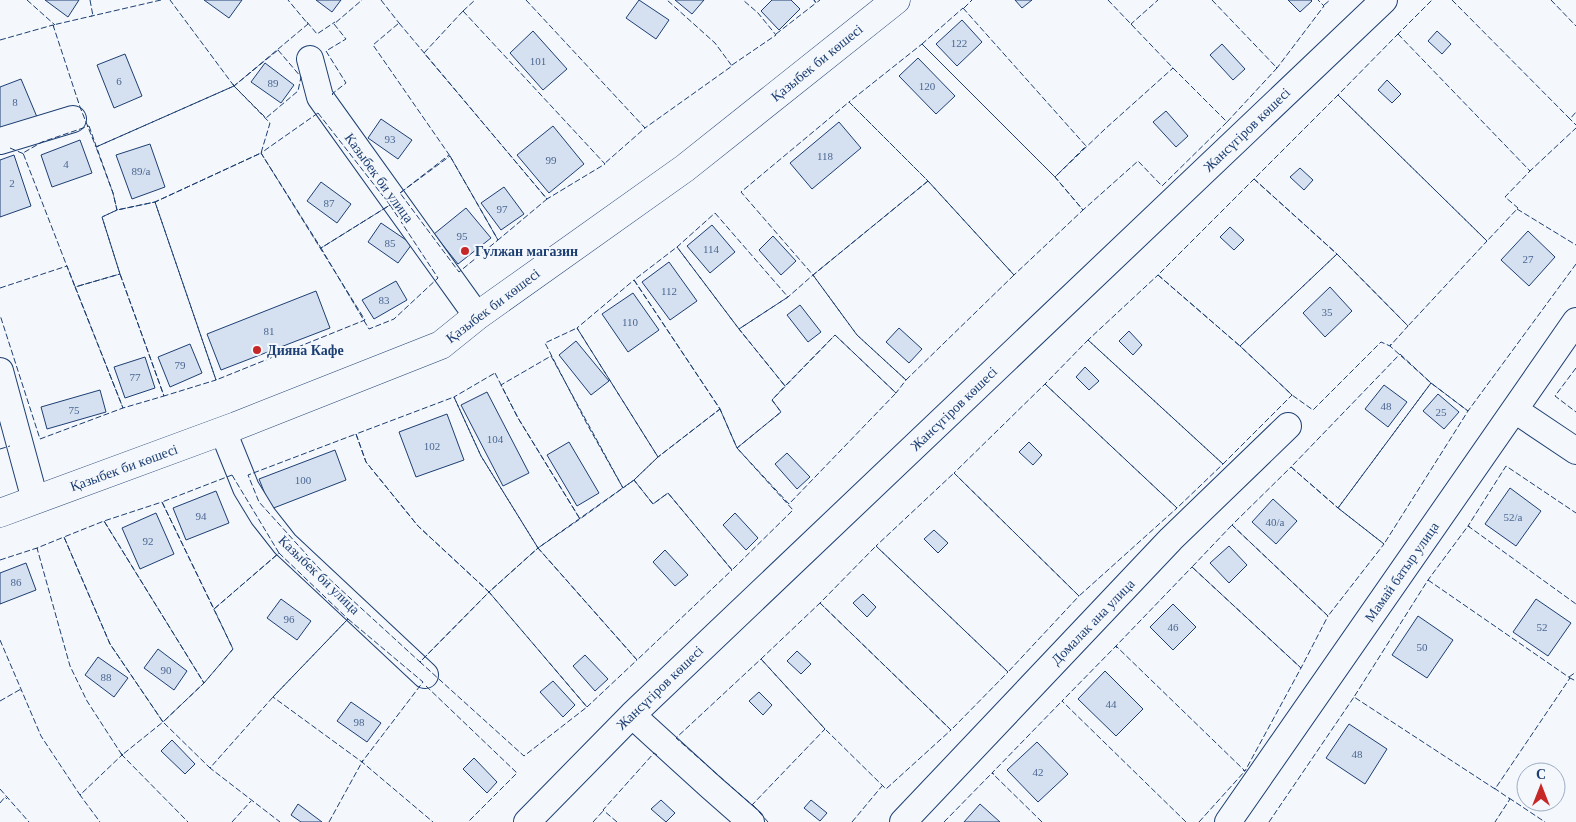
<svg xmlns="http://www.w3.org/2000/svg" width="1576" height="822" font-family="Georgia,serif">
<rect width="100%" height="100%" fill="#f4f7fb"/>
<path fill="#d5e0f0" stroke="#1d3f73" d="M45 0H79L68 17Z
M204 0H242L229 18Z
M316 0H341L332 12Z
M639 0 669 20 656 39 626 18Z
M675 0H704L692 14Z
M772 0H791L800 9 779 30 761 11Z
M1015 0H1032L1022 8Z
M1288 0H1311L1312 1 1300 12Z
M962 20 982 42 957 66 936 44Z
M533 31 567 69 543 90 510 53Z
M1437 31 1451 44 1442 54 1428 41Z
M1222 44 1245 69 1233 80 1210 55Z
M125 54 142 96 114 108 97 65Z
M918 58 955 96 936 114 899 76Z
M265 63 294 85 281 103 251 82Z
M21 79 37 117 0 132V87Z
M1387 80 1401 94 1392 103 1378 90Z
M1166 111 1188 136 1176 147 1153 122Z
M381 119 412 140 398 159 368 138Z
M839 122 861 148 812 189 790 163Z
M553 126 584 164 549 193 517 155Z
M80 140 92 173 52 187 41 155Z
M150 144 165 187 132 199 116 155Z
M14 155 31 206 0 217V160Z
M1300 168 1313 180 1304 190 1290 177Z
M321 182 351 204 337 223 307 201Z
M504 187 524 214 501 230 481 203Z
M466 208 491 238 458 264 434 234Z
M381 223 412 244 398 263 368 242Z
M712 225 735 252 710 273 687 246Z
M1230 227 1244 240 1234 250 1220 237Z
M1528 231 1555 257 1529 286 1501 260Z
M773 236 796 261 781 275 759 250Z
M669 262 697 301 670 320 642 282Z
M396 281 407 300 374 319 362 300Z
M1330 287 1352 311 1325 337 1303 313Z
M316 291 330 328 221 370 207 334Z
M633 293 659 330 628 352 602 314Z
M800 305 821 332 808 342 787 315Z
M899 328 922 349 909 363 886 342Z
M1129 331 1142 345 1133 355 1119 341Z
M576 341 609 381 591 395 559 355Z
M190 344 202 373 170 387 158 357Z
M145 357 155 388 125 398 114 367Z
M1085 367 1099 381 1089 390 1076 377Z
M1384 385 1407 402 1388 427 1365 409Z
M100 390 106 412 47 429 41 407Z
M487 392 529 473 503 486 461 405Z
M1438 394 1459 412 1444 429 1423 411Z
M447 414 464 460 416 477 399 432Z
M569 442 599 493 577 506 547 455Z
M1029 442 1042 455 1033 465 1019 452Z
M335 450 346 480 271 509 259 479Z
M787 453 810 477 797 489 775 464Z
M1510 488 1541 511 1516 546 1485 524Z
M216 491 229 523 186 540 173 508Z
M1273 499 1297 521 1276 544 1252 522Z
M156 513 174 554 140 569 122 528Z
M735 513 758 538 746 550 723 525Z
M934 530 948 543 938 553 924 539Z
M1229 546 1247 565 1229 583 1210 563Z
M665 550 688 575 675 586 653 562Z
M26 563 36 590 0 604V573Z
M863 594 876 607 867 617 853 603Z
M281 599 311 621 297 640 267 618Z
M1536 599 1571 623 1548 656 1513 632Z
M1173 604 1196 627 1173 650 1150 627Z
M1418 616 1453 640 1427 678 1392 655Z
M158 649 187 671 174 690 144 668Z
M797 651 811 664 801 674 787 661Z
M585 655 608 679 595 691 573 666Z
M98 657 128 678 114 697 85 675Z
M1105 671 1143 709 1116 736 1078 699Z
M553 681 575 705 563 717 540 692Z
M759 692 772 705 763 715 749 701Z
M351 702 381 723 367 742 337 721Z
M1349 724 1387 749 1365 784 1326 758Z
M172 740 195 764 185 774 161 751Z
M1037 742 1068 774 1038 802 1007 770Z
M474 758 497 782 487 793 463 769Z
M661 800 675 813 666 822 651 809Z
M811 800 827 813 820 821 804 808Z
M298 804 322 822H301L291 815Z
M980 804 1000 822H964Z"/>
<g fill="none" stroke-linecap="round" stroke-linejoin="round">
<defs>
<path id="minor" d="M310 59 320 97 477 316
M0 141 73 119
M0 371 35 500
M1515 410 1576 451
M223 431 246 488 263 516 285 544 425 675
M632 715 711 787 751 822
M527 822 632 715 1384 0
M903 822 1171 539 1288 426
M1228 822 1576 321"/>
<path id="major" d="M0 513 236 426 441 345 477 316 685 168 896 0"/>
</defs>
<use href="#minor" stroke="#1d3f73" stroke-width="28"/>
<use href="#major" stroke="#1d3f73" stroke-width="29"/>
<use href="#minor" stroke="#f4f7fb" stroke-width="26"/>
<use href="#major" stroke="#f4f7fb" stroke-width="28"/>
<path stroke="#1d3f73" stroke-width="1" stroke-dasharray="6 2.5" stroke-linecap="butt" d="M27 0 55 25
M90 0 93 16H91
M161 0 53 25 80 107 96 147 234 86 170 0
M381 0 399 23
M526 0 645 128 604 164
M1108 0 1173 68 1172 69
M1212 0 1277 68 1227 122 1226 121
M1452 0 1570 119 1576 112
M1551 0 1576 26
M1324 5 1330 0
M963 8 1086 146 1055 177 922 44Z
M964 8 972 0
M463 11 605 164 547 199 424 53Z
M463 11 475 0
M307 22 317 34 335 22
M399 23 547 199 498 240 450 156 373 45Z
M1132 25 1131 24 1158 0
M776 34 816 3 814 0 816 3 820 0
M1398 34 1530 171 1505 197 1518 208 1487 241 1338 95Z
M1399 35 1398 34 1432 0
M0 40 53 25 54 27
M922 44 1055 177 1083 210 1014 275 928 181 849 102Z
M278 50 301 77 298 91 266 118 234 86Z
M732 65 776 35 758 13 743 0
M1276 67 1277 68 1324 6 1318 0
M1173 68 1227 122 1162 186 1138 161 1083 210 1055 177 1105 129Z
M233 84 234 86 308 24 288 0
M234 86 270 123 261 153 155 202 117 210 113 193 96 147Z
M333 95 332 94 346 83 326 51 346 39 334 24 362 0
M849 102 928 181 813 275 741 192Z
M318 113 390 205 321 248 261 153Z
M1568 117 1576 125
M89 126 113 193 117 210 102 217 120 274 75 287 23 153 42 142Z
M643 126 645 128 732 66 715 43 667 0
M10 148 24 154
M261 153 365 320 216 380 155 202Z
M450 156 498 240 459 272 400 193Z
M1529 170 1530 171 1576 128
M1254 179 1337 254 1240 346 1158 275Z
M928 181 1014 275 906 380 857 335 813 275Z
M400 193 449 155
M155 202 216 380 164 396 120 274 102 217 117 210Z
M390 205 438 278 394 319 369 329 321 248Z
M1517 209 1576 245
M715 213 788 297 739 329 677 247Z
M677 247 739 329 785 386 772 400 781 412 737 448 720 409 634 280Z
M1337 254 1408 326 1487 241 1338 95 1254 179 1337 254 1408 326 1390 346 1381 342 1313 410 1292 395 1240 346 1337 254
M120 274 164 396 123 408 75 287Z
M813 275 857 335 906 380 896 393 835 335 785 386 739 329 788 297Z
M1158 275 1240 346 1292 395 1223 464 1088 340Z
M634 280 720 409 658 457 577 328Z
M0 288 67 266 123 408 40 439 0 315
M577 328 658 457 634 480 623 488 587 424 545 343Z
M835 335 896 393 789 504 737 448 781 412 772 400Z
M1088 340 1223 464 1177 508 1045 384Z
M1391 344 1390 346 1431 383 1468 411 1576 264
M1400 354 1431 383 1338 508 1291 467Z
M551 356 623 488 580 519 518 418 501 385Z
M1576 368 1555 396 1576 412
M495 373 518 418 580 519 538 548 481 456 454 397Z
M1431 383 1468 411 1384 544 1338 508Z
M1045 384 1177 508 1079 596 954 473Z
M454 397 481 456 538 548 489 592 418 526 366 462 356 434Z
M720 409 737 448 793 510 732 570 668 493 653 504 634 480 658 457Z
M356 434 366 462 418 526 489 592 420 662 326 576 259 502 248 475Z
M0 449 10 446
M1291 467 1338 508 1384 544 1328 616 1232 525Z
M954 473 1079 596 1008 672 876 546Z
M232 475 279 553 214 609 162 502Z
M634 480 653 504 668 493 732 570 637 660 538 548Z
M162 502 233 649 204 683 104 521Z
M104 521 204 683 163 722 110 644 64 537Z
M1232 525 1328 616 1301 668 1192 567Z
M1470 527 1468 526 1506 466 1576 513
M64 537 110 644 163 722 122 755 87 701 70 666 37 548Z
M876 546 1008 672 951 730 820 603Z
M538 548 637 660 587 707 489 592Z
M279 553 348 619 273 697 210 768 163 722 204 683 233 649 214 609Z
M0 560 37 548V549
M1192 567 1301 668 1245 771 1116 646Z
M1428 580 1570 678 1495 789 1354 697Z
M1429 581 1428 580 1468 526 1576 604
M489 592 587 707 524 756 420 662Z
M820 603 951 730 886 789 825 729 761 659Z
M348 619 423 682 362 762 273 697Z
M0 640 41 736 80 795 122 755 121 753
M1117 648 1116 646 1062 701 1186 822
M761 659 825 729 752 805 676 738Z
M1569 677 1576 672
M1569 679 1570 678 1576 681
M426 686 517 773 468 822
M0 701 21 689V691
M123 754 122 755 188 822
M363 760 362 762 433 822
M211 767 210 768 280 822
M1494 788 1510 799 1495 822
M0 789 29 822
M81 794 80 795 100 822
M1509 798 1545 822
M0 803 5 797 7 799
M753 805 768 822
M232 822 251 801
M329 822 362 762 361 761
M593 822 604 810
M617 822 603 810 654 753 657 755
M852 822 882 786
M944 822 992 773 994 774
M1042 822 992 773 1062 701H1063
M1199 822 1245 771 1243 770
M1269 822 1354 697 1355 698"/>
</g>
<g fill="#c62828" stroke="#f4f7fb" stroke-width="2">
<circle cx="465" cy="251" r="5"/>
<circle cx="257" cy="350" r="5"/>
</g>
<g text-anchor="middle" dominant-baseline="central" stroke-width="4" stroke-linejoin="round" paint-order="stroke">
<g font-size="11" fill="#4b6792">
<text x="959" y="43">122</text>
<text x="538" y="61">101</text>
<text x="119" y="81">6</text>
<text x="273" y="83">89</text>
<text x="927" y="86">120</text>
<text x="15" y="102">8</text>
<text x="390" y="139">93</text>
<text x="825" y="156">118</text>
<text x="551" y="160">99</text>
<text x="66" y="164">4</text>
<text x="141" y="171">89/а</text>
<text x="12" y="183">2</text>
<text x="329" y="203">87</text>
<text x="502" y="209">97</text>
<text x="462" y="236">95</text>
<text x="390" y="243">85</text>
<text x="711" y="249">114</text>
<text x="1528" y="259">27</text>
<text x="669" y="291">112</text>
<text x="384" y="300">83</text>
<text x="1327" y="312">35</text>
<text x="630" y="322">110</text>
<text x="269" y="331">81</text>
<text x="180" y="365">79</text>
<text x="135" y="377">77</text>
<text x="1386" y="406">48</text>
<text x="74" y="410">75</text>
<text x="1441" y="412">25</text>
<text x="495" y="439">104</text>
<text x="432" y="446">102</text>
<text x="303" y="480">100</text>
<text x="201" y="516">94</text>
<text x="1513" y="517">52/а</text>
<text x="1275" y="522">40/а</text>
<text x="148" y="541">92</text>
<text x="16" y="582">86</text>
<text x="289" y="619">96</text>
<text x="1173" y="627">46</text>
<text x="1542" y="627">52</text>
<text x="1422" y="647">50</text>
<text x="166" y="670">90</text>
<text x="106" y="677">88</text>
<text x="1111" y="704">44</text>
<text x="359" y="722">98</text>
<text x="1357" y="754">48</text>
<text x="1038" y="772">42</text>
</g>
<g font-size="14" fill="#1d3f73" stroke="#f4f7fb">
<text transform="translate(817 63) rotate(-39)">Қазыбек би көшесі</text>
<text transform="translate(1247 130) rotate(-44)">Жансүгіров көшесі</text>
<text transform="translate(379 178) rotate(54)">Казыбек би улица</text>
<text transform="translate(493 306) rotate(-37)">Қазыбек би көшесі</text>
<text transform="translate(954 409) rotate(-44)">Жансүгіров көшесі</text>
<text transform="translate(124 468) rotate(-20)">Қазыбек би көшесі</text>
<text transform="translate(1402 572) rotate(-55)">Мамай батыр улица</text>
<text transform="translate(319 575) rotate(44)">Казыбек би улица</text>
<text transform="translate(1093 622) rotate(-46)">Домалак ана улица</text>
<text transform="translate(660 688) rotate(-44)">Жансүгіров көшесі</text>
</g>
<g font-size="14" font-weight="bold" fill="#1d3f73" stroke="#f4f7fb" text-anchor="start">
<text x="475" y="251">Гулжан магазин</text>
<text x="267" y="350">Дияна Кафе</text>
</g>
</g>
<g transform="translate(1541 787)"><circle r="24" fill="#f4f7fb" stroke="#9eadc5"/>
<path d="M0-4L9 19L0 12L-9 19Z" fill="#c62828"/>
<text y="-8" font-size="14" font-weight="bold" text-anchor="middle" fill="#1d3f73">С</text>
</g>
</svg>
